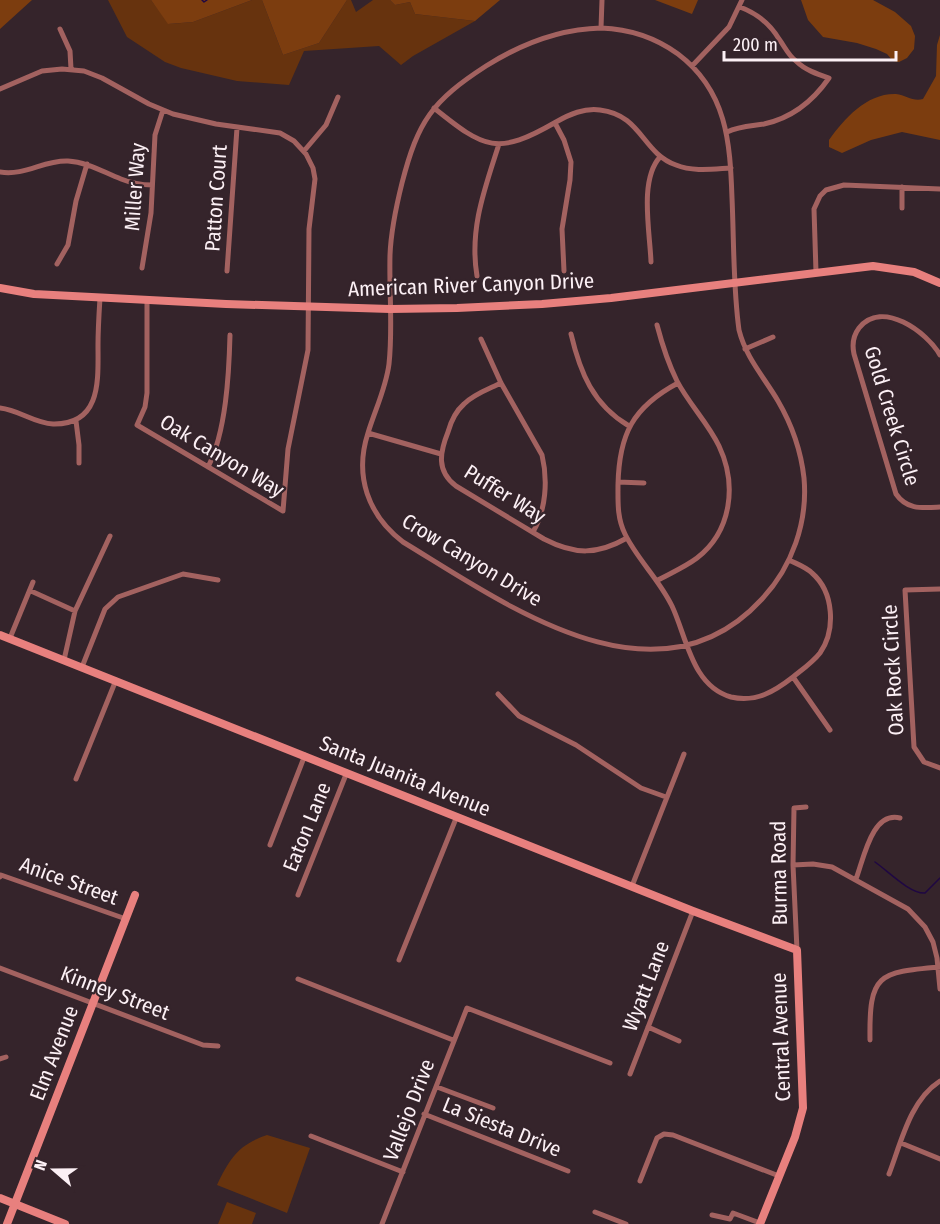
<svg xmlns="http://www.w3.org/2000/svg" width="940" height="1224" font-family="'Fira Sans Condensed',sans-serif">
<rect width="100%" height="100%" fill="#35242b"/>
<path fill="#67330e" d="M108 0H151L169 24 193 22 252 0H262L283 55 319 43 347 0H351L356 12 373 0H390L395 5 410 2 415 14 475 21 413 56 401 65 379 46 304 51 289 85 237 81 181 68 165 62 127 37Z
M267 1135 310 1148 287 1213 217 1185C230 1158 238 1145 267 1135Z
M227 1202 256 1213 252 1224H218Z"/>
<path fill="#7c3d0f" d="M0 0H32L0 29Z
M151 0H252L193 22 168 24Z
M262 0H347L319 43 283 55Z
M390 0H500L475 21 415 14 410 2 395 5Z
M655 0H698L692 14Z
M801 0H873L895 12 911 26 915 36 914 49 907 58 899 62 893 61 887 54 876 49 857 43 823 37 808 20Z
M940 35V140L902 132 871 140 842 153 829 147V140C845 118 867 93 896 94 906 95 913 102 923 99L936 76 937 45Z"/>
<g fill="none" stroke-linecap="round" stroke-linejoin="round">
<path stroke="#1f0743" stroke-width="1.5" d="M202 0 204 2 207 0
M875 862C888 871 910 894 925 893L940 878"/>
<path stroke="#a36260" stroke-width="5" d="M601 28C629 29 656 38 678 54 727 91 730 142 732 198 734 241 733 287 739 330 746 358 764 377 778 401 792 425 801 451 804 478 808 522 792 567 762 599 656 715 504 603 403 542 368 515 354 476 368 433 375 410 386 388 389 364 393 328 389 291 390 255 391 230 396 207 402 183 418 121 432 101 486 66 521 44 559 29 601 28Z
M601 28 602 0
M60 29 70 51 71 69
M692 66 729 27 742 0
M0 89 42 71 62 69 84 71 102 78 149 104 173 114 216 124 280 133 294 141 306 154 313 168 315 179 309 229 308 350 288 449 283 511 137 425 145 407 147 393V299
M434 108C485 149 497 156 556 122 570 114 584 108 600 110 642 115 642 153 676 165 693 172 713 169 731 168
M555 123 564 140 571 162 570 180 562 229 564 271
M727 132C739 126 751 126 764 124 792 118 813 101 829 78 817 74 805 70 796 61 788 55 785 47 779 39 770 24 756 13 740 7
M304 151 326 125 338 97
M0 172C26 176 43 160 68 161 87 162 103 172 121 179 131 183 141 185 152 185
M902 208V187
M651 262C650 232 639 180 660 157
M57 264 68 245 76 201 87 164
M142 268 151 213 155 135 163 110
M227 271 237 128
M816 272 814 209 820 196 826 190 844 185 940 189
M477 276C469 229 485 188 499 144
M657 325C662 344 668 363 677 381 689 404 708 423 719 446 737 484 732 531 697 558 685 567 671 573 658 580
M571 334C580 372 593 405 629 426
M481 339 501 383 542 455C548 480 546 510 533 532
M745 349 773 337
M940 355C927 332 882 299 859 328 853 336 852 345 854 354L896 494C907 510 922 508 940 507
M501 383C489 389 474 394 464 404 456 411 451 421 448 432 440 452 436 471 456 486L544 539C575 555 597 555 627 538
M678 383C633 407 619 434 618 485 618 502 617 518 625 534 637 559 659 579 672 606 687 638 692 686 731 697 756 703 775 691 793 677 803 669 813 662 820 653 836 630 834 592 812 573 806 567 797 564 789 560
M0 408C19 410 34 423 53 424 102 425 98 379 98 345 98 329 99 314 100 298
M76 421 79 445V463
M368 433 441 454
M208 467C226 432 229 374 230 335
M618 482 644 483
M940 589 905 590 914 747 924 762 940 768
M31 591 75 611
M10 638 33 582
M64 660 75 611 110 536
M82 667 105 609 118 597 183 574 218 580
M793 677 830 730
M498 694 519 716 576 745 641 788 666 797
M76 779 116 680
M270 845 305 755
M793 865 813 864 832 867 908 909 925 927 933 942 937 958 940 989
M0 877 1 875 126 919
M856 879C864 858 872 811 900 818
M632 886 684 754
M298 895 347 772
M797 950 793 865 794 808 806 807
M399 960 457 816
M0 968 203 1045 218 1046
M298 979 453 1040
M648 1027 679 1041
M870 1040C869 974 878 972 940 967
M0 1059 6 1057
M630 1074 693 911
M437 1087 493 1108
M424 1114 568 1171
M311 1136 403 1172
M901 1143 940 1159
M889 1174C901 1143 910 1100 940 1081
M640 1181 657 1138 664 1134 673 1135 779 1176
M595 1212 626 1224
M712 1215 730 1219 733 1213 760 1223
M382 1224 467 1008 610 1063"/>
<path stroke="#e8807e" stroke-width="8" d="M0 288 34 294 226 304 390 309 457 308 542 304 611 298 873 266 914 272 940 283
M0 635 693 911 797 950 803 1108 795 1137 760 1224
M0 1198 65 1224
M7 1224 135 895"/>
</g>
<g text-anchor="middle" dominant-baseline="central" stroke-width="4.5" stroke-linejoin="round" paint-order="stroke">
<g font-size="21" fill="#fcf0f5" stroke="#35242b">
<text transform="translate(135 187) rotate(-86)">Miller Way</text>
<text transform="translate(216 198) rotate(-86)">Patton Court</text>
<text transform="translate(471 285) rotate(-2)">American River Canyon Drive</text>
<text transform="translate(892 416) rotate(73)">Gold Creek Circle</text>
<text transform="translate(222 456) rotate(31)">Oak Canyon Way</text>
<text transform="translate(505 494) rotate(32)">Puffer Way</text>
<text transform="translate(472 560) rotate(31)">Crow Canyon Drive</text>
<text transform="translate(893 670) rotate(-93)">Oak Rock Circle</text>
<text transform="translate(405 776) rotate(22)">Santa Juanita Avenue</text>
<text transform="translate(307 827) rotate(-68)">Eaton Lane</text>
<text transform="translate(779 873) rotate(-91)">Burma Road</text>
<text transform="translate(69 881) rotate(20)">Anice Street</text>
<text transform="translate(646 986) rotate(-69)">Wyatt Lane</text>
<text transform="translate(115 993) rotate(21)">Kinney Street</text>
<text transform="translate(781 1037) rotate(-92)">Central Avenue</text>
<text transform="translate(54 1053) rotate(-69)">Elm Avenue</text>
<text transform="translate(409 1110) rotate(-69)">Vallejo Drive</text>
<text transform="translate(502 1127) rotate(22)">La Siesta Drive</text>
</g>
</g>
<g transform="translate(54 1170) rotate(290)" stroke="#35242b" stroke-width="4.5" paint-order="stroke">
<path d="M0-4.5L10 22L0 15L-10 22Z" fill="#fcf0f5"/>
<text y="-9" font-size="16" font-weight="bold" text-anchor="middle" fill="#fcf0f5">N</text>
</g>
<path d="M724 51v9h172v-9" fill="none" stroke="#fcf0f5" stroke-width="3"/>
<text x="733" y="51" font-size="18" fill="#fcf0f5" stroke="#35242b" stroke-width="4.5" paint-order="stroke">200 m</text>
</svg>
